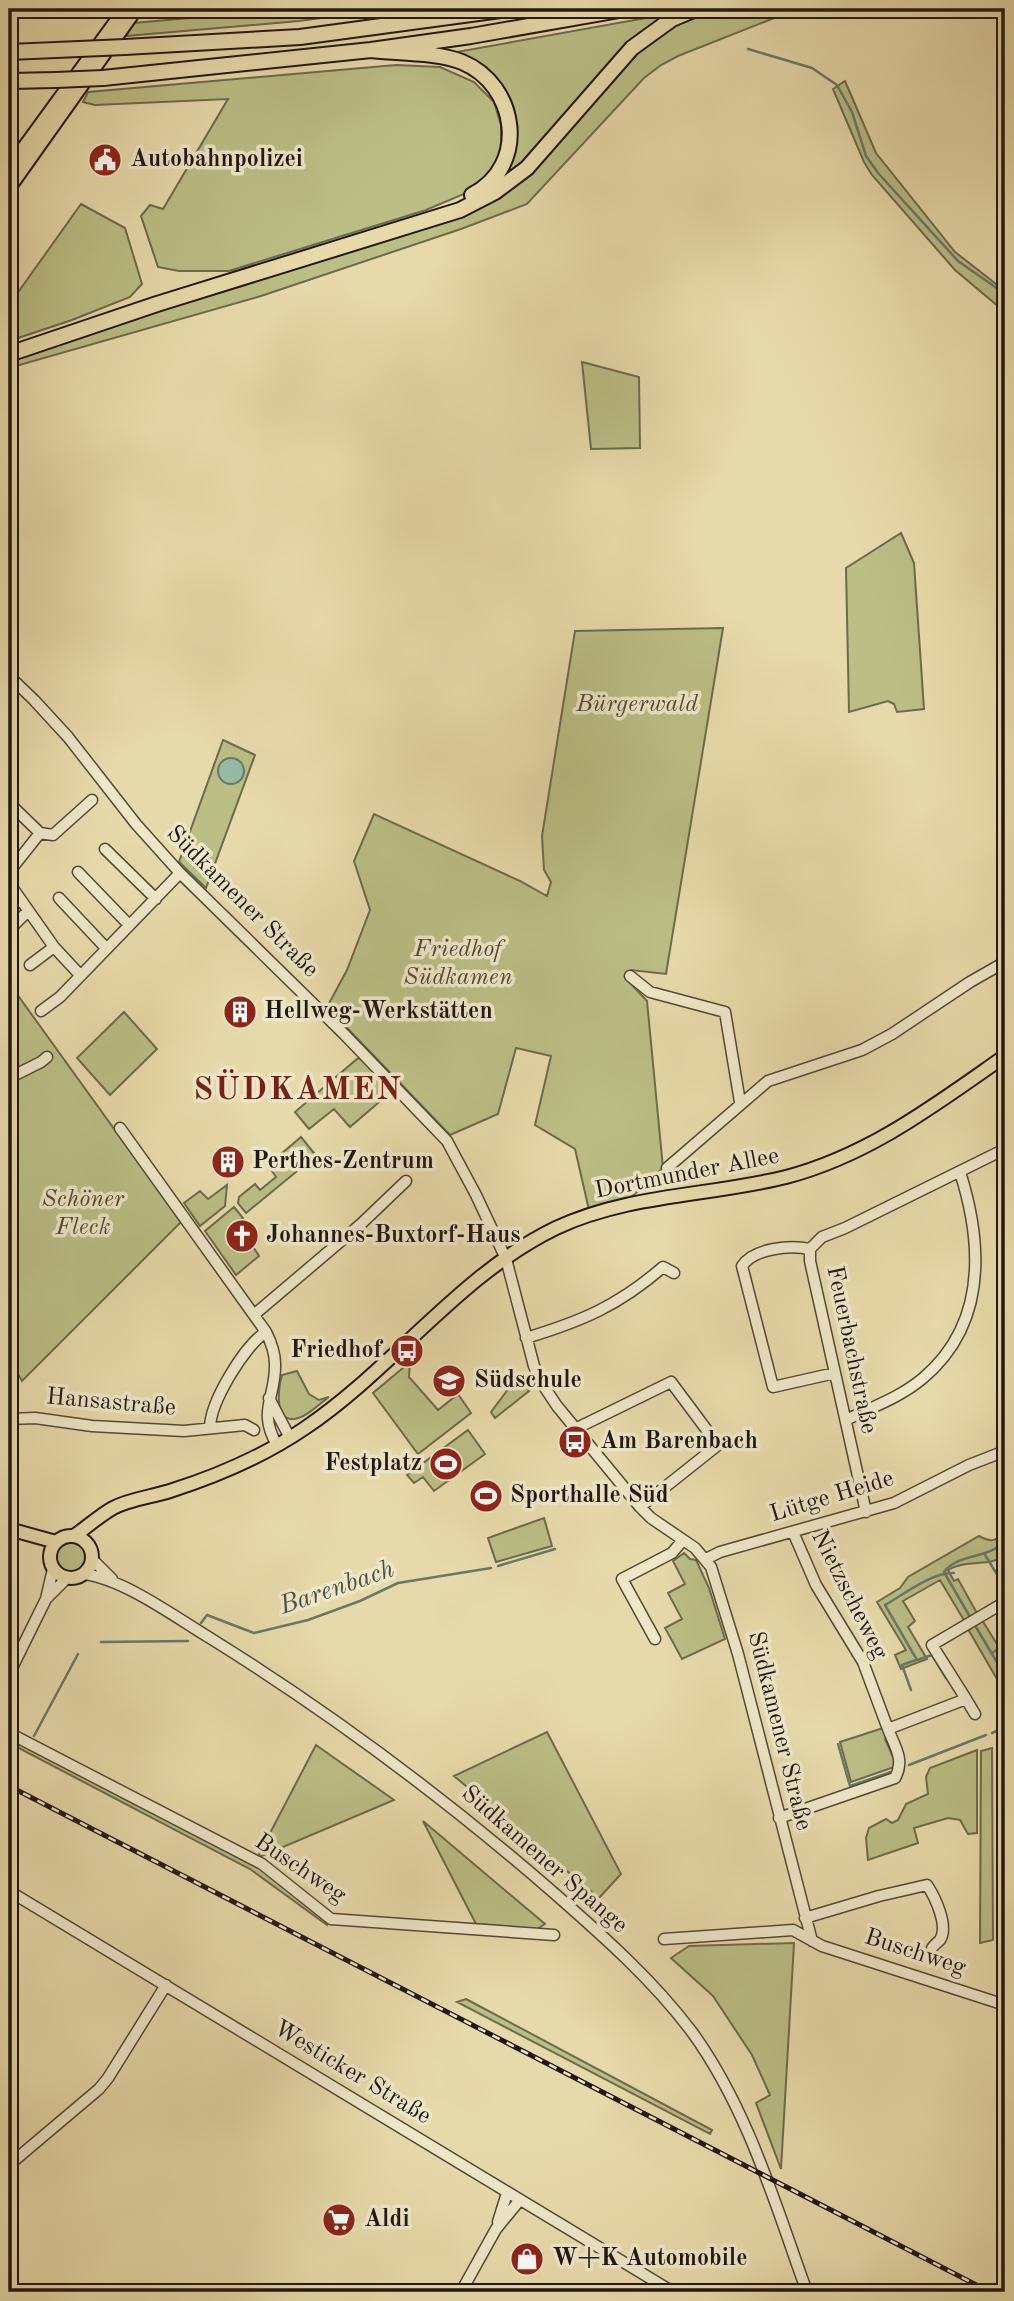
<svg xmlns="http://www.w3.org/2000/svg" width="1014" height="2301" font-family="'Old Standard TT',serif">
<rect width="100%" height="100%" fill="#e7daaa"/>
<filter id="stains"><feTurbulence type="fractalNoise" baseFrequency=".00286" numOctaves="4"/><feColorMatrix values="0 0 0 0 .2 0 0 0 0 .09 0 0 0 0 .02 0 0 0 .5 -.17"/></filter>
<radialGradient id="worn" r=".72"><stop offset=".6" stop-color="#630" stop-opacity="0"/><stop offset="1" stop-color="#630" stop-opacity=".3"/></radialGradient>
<path fill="#bbbe85" stroke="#6e6a4c" stroke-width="2" d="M236 9H389L299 21 126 36 134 23 234 14Z
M710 9H797L678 56 661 65 644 78 527 204 461 229 261 296 9 368V357L510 190 637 53 674 26Z
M668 14 525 161 505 178 502 176 504 95 451 53Z
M396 65 440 67 474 82 494 102 501 125V153L488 176 464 194 426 210 229 271H179L158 267 141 216 150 205 163 209 228 99 95 105 83 102 88 92Z
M845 81 876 153 955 252 1005 291V312L955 270 872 175 864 162 833 89Z
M81 204 125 228 142 284 130 297 72 320 9 341V305Z
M582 362 639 377 640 448 591 449Z
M901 533 914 563 924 709 897 712 894 704 888 701 849 712 846 568Z
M723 628 666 974 631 970 629 982 647 1001 663 1168 629 1199 589 1210 575 1149 535 1125 551 1056 516 1048 498 1114 450 1135 327 1007 347 970 370 910 354 861 374 814 520 881 547 896 551 882 544 870 542 836 575 631Z
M223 740 255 755 206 888 179 862Z
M9 983 181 1222 22 1381 9 1359Z
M124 1012 157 1049 110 1095 77 1058Z
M361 1058 392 1091 350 1127 334 1109 309 1129 295 1112 357 1059Z
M301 1137 314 1153 313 1158 246 1213 238 1203 239 1197 255 1184 260 1190 276 1177 268 1165Z
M227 1185 225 1206 200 1226 184 1203 200 1191 208 1199Z
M234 1207 243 1218 235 1227 232 1225 227 1229V1234L240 1249 247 1244 249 1246 252 1245 259 1256 236 1275 205 1231Z
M410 1362 409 1377 438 1410 458 1394 471 1413 418 1454 373 1393Z
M297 1371 309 1394 319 1400 329 1397C319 1404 306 1418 294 1419 273 1421 279 1386 282 1375Z
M521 1379 529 1391 495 1418 491 1412 509 1388Z
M468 1430 485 1454 434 1491 423 1477 414 1483 407 1475Z
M544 1518 552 1546 496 1562 488 1538Z
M1005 1521V1556C989 1567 966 1559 948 1570L954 1581 958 1579 978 1615 965 1622 940 1580 903 1601 915 1621 908 1627 927 1659 901 1669 895 1655 906 1650 877 1602 900 1588 908 1577 979 1536C990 1542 995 1542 1004 1533Z
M54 1557a16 16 0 1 1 32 0a16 16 0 1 1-32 0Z
M684 1553 690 1559 696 1560 709 1588 725 1639 682 1659 665 1628 682 1619 668 1593 685 1584 673 1561Z
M982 1620 1005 1657V1693L968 1629Z
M883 1728 886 1737 885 1739 897 1766 851 1782 840 1742Z
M547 1732 621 1874 599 1898 454 1776Z
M9 1738 255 1863 329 1921 327 1925 250 1869 9 1743Z
M316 1745 394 1800 257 1858Z
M992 1748 993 1940 980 1943 981 1751Z
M977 1750V1833L968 1834 960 1820 948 1818 914 1828 918 1843 868 1860 866 1838 869 1828 886 1819 892 1823 898 1820 906 1804 928 1794 926 1777 930 1768Z
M423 1821 545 1924 537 1929 476 1924Z
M794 1943 781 2169 756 2103 770 2095 752 2055 713 1996 671 1958 689 1946Z
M466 1999 712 2130 710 2134 457 2002Z"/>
<path fill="#97bba6" stroke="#68796b" stroke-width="2" d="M218 771a13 13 0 1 1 26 0a13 13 0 1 1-26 0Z"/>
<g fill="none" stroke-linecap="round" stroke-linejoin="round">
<path stroke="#68796b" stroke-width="2.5" d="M748 49 812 68 837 85 852 112 866 156 878 173 958 261 998 289 1005 297
M985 1555 998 1576
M498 1566 555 1549
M970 1617 944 1572C959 1552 990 1560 1005 1540
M201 1623 207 1615 254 1633 308 1620 360 1601 398 1583 491 1568
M976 1627 1005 1676
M101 1642 188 1641
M992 1653 1005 1644
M946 1678 932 1655 917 1660 885 1605C903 1595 934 1571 954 1573
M911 1690 902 1665 916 1660
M992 1733 1005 1727
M34 1736 78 1654
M838 1744 850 1786 894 1771
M909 1765 986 1735"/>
<defs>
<path id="minor" d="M9 676 34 700 68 737 136 824 180 873 344 1034 447 1141 476 1195 506 1259 534 1366 543 1385 557 1406 640 1507 651 1518 695 1548 711 1567 738 1654 812 1941
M9 803 40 833 53 835 92 800
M105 849 156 899
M9 872 40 833
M78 872 129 925
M9 883 54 947 80 975
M59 898 106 948
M9 930 28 911
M30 965 54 947
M630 976 650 992 725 1012 740 1102
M41 1011 60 997 180 873
M9 1078 41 1062 47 1057
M120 1128 266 1332C271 1342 275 1353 275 1364 276 1397 257 1411 277 1445
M667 1168 768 1081 862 1050 892 1034 970 982 1005 962
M810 1249C790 1245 754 1248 742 1266L773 1387 835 1373
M255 1314 361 1224 406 1181
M526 1338C582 1321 618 1306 663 1267L674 1273
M269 1398 290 1438
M9 1419 35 1418 92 1426 184 1431 245 1425 254 1430
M846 1420C872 1407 899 1398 922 1379 987 1325 983 1245 960 1172
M210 1428C210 1402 245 1345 266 1332
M575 1429 671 1382 718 1445 640 1507
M866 1512 810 1261V1249L822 1237 845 1228 1005 1149
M793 1532 816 1585 863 1662 888 1729
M92 1559 112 1579
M706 1559 720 1552 894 1503 969 1465 1005 1451
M84 1574C124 1579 175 1617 210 1638 332 1714 446 1799 554 1893 603 1936 653 1980 692 2032 748 2109 775 2204 807 2292
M46 1599 67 1578
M655 1639 622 1579 672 1553 683 1540
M9 1674 46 1599 53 1569
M966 1699 975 1714
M9 1733 262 1864 331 1919 554 1935
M779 1818 895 1778C905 1760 895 1747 888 1729L966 1699 932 1645 1005 1602
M9 1891 673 2292
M805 1918 879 1896 927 1885C935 1897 949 1926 940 1940 940 1940 932 1947 932 1948
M664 1939 793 1930 822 1946 1005 2005
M9 2165 99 2089 108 2078 166 1985
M498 2222 507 2193
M399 2292H420
M461 2292 496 2229 519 2201"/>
<path id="major" d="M9 168 125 9
M9 188 136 9
M9 1529 56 1542
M50 1557a21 21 0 1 1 42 0a21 21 0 1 1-42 0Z
M74 1536C87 1527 99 1516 113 1508 130 1499 151 1497 170 1491 217 1476 264 1456 305 1428 394 1368 459 1275 556 1228 628 1194 710 1196 786 1177 870 1155 936 1104 1005 1056"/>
<path id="highway" d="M403 17 428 9
M125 47 300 37 508 9
M371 50C398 53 437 52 462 62 518 85 529 166 472 195
M9 52 79 49
M103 78 371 50 471 36 625 9
M9 81 56 80
M9 354 157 304 460 210 495 192 527 168 632 48 672 19 696 9"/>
</defs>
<use href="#minor" stroke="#534839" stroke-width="13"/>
<use href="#major" stroke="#221713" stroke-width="16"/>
<use href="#highway" stroke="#221713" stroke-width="18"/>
<use href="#minor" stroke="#efe7c8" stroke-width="10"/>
<use href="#major" stroke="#e7daaa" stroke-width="12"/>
<use href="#highway" stroke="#e7daaa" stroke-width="14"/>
<defs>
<path id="rail" d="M9 1786 990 2292"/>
</defs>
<use href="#rail" stroke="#221713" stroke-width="5"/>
<use href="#rail" stroke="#efe7c8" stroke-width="2.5" stroke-dasharray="8" stroke-linecap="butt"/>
<defs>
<path id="highway-bridge" d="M79 49 125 47
M56 80 103 78"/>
</defs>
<use href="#highway-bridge" stroke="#221713" stroke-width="18" stroke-linecap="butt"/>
<use href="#highway-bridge" stroke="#e7daaa" stroke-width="14"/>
</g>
<defs>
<symbol id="civic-disc" viewBox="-11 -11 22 22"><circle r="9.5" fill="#8f2418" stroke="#efe7c8"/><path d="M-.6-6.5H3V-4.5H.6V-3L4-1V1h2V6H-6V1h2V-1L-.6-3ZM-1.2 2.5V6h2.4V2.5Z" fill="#fff"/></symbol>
<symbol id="building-disc" viewBox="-11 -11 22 22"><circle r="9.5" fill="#8f2418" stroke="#efe7c8"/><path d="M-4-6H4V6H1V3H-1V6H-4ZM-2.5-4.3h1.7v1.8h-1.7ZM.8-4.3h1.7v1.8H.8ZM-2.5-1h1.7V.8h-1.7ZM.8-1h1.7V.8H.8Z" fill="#fff"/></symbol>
<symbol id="church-disc" viewBox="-11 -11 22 22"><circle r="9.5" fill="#8f2418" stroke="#efe7c8"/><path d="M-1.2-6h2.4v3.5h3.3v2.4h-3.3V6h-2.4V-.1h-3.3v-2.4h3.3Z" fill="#fff"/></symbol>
<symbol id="bus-disc" viewBox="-11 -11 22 22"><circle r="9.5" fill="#8f2418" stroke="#efe7c8"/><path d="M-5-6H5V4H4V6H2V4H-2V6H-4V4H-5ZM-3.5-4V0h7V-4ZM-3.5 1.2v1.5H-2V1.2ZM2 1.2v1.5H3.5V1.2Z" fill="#fff"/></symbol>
<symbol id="school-disc" viewBox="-11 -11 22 22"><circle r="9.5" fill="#8f2418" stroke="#efe7c8"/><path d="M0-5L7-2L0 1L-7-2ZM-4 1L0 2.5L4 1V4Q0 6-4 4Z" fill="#fff"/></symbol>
<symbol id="stadium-disc" viewBox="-11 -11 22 22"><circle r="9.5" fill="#8f2418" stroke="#efe7c8"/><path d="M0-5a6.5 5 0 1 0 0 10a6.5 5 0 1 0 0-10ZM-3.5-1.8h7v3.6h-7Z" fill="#fff"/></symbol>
<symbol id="supermarket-disc" viewBox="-11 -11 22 22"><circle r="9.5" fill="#8f2418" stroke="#efe7c8"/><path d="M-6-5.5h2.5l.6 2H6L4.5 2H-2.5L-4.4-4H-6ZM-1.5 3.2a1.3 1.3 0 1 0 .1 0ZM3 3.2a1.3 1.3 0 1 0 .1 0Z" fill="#fff"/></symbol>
<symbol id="shop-disc" viewBox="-11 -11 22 22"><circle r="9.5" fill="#8f2418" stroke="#efe7c8"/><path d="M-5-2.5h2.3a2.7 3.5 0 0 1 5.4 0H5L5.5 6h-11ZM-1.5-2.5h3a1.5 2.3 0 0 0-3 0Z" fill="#fff"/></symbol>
</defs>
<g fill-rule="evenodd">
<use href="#civic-disc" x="86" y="141" width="38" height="38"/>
<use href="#building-disc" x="221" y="993" width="38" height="38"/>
<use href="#building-disc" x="209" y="1143" width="38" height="38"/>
<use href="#church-disc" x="223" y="1217" width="38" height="38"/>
<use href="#bus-disc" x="388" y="1332" width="38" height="38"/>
<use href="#school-disc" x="430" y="1362" width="38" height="38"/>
<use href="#bus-disc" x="556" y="1423" width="38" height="38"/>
<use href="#stadium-disc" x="427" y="1445" width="38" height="38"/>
<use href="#stadium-disc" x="467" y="1477" width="38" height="38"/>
<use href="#supermarket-disc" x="320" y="2201" width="38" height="38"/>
<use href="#shop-disc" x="508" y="2240" width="38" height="38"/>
</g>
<g text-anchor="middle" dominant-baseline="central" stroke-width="7" stroke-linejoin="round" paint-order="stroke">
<g font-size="24" font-weight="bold" fill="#221713" stroke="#efe7c8" text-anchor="start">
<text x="130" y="160">Autobahnpolizei</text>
<text x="264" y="1012">Hellweg-Werkstätten</text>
<text x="252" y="1162">Perthes-Zentrum</text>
<text x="266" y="1236">Johannes-Buxtorf-Haus</text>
<text x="382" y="1351" text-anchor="end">Friedhof</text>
<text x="474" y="1381">Südschule</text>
<text x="600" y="1442">Am Barenbach</text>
<text x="422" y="1464" text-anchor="end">Festplatz</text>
<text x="510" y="1496">Sporthalle Süd</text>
<text x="364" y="2220">Aldi</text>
<text x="552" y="2259">W+K Automobile</text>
</g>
<g font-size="24" font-style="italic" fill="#504935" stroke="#efe7c8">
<text x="637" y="705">Bürgerwald</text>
<text x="458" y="950">Friedhof<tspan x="458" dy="28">Südkamen</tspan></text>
<text x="83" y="1200">Schöner<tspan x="83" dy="28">Fleck</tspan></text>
</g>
<g font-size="24" fill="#221713" stroke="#efe7c8">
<text transform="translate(242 902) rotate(45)">Südkamener Straße</text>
<text transform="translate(687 1174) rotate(-11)">Dortmunder Allee</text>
<text transform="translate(851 1350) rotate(78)">Feuerbachstraße</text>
<text transform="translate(111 1403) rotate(5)">Hansastraße</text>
<text transform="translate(832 1497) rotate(-17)">Lütge Heide</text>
<text transform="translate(849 1595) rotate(63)">Nietzscheweg</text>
<text transform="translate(779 1731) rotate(76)">Südkamener Straße</text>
<text transform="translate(544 1860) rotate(41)">Südkamener Spange</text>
<text transform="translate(300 1869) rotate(34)">Buschweg</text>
<text transform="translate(915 1953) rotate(18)">Buschweg</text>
<text transform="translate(352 2073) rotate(31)">Westicker Straße</text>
</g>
<g font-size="26" font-style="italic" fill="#4b5046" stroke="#efe7c8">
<text transform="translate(337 1588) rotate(-19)">Barenbach</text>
</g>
<g font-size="32" font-weight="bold" letter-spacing="2" fill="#7a1f14" stroke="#efe7c8">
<text x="298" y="1091">SÜDKAMEN</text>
</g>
</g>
<rect width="1014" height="2301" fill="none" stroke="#e7daaa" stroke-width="35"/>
<rect x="10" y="10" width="993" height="2280" fill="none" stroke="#221713" stroke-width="3.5"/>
<rect x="18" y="18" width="979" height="2266" fill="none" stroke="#221713" stroke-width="2"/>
<rect width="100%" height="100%" filter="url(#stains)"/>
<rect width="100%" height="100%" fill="url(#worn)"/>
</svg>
